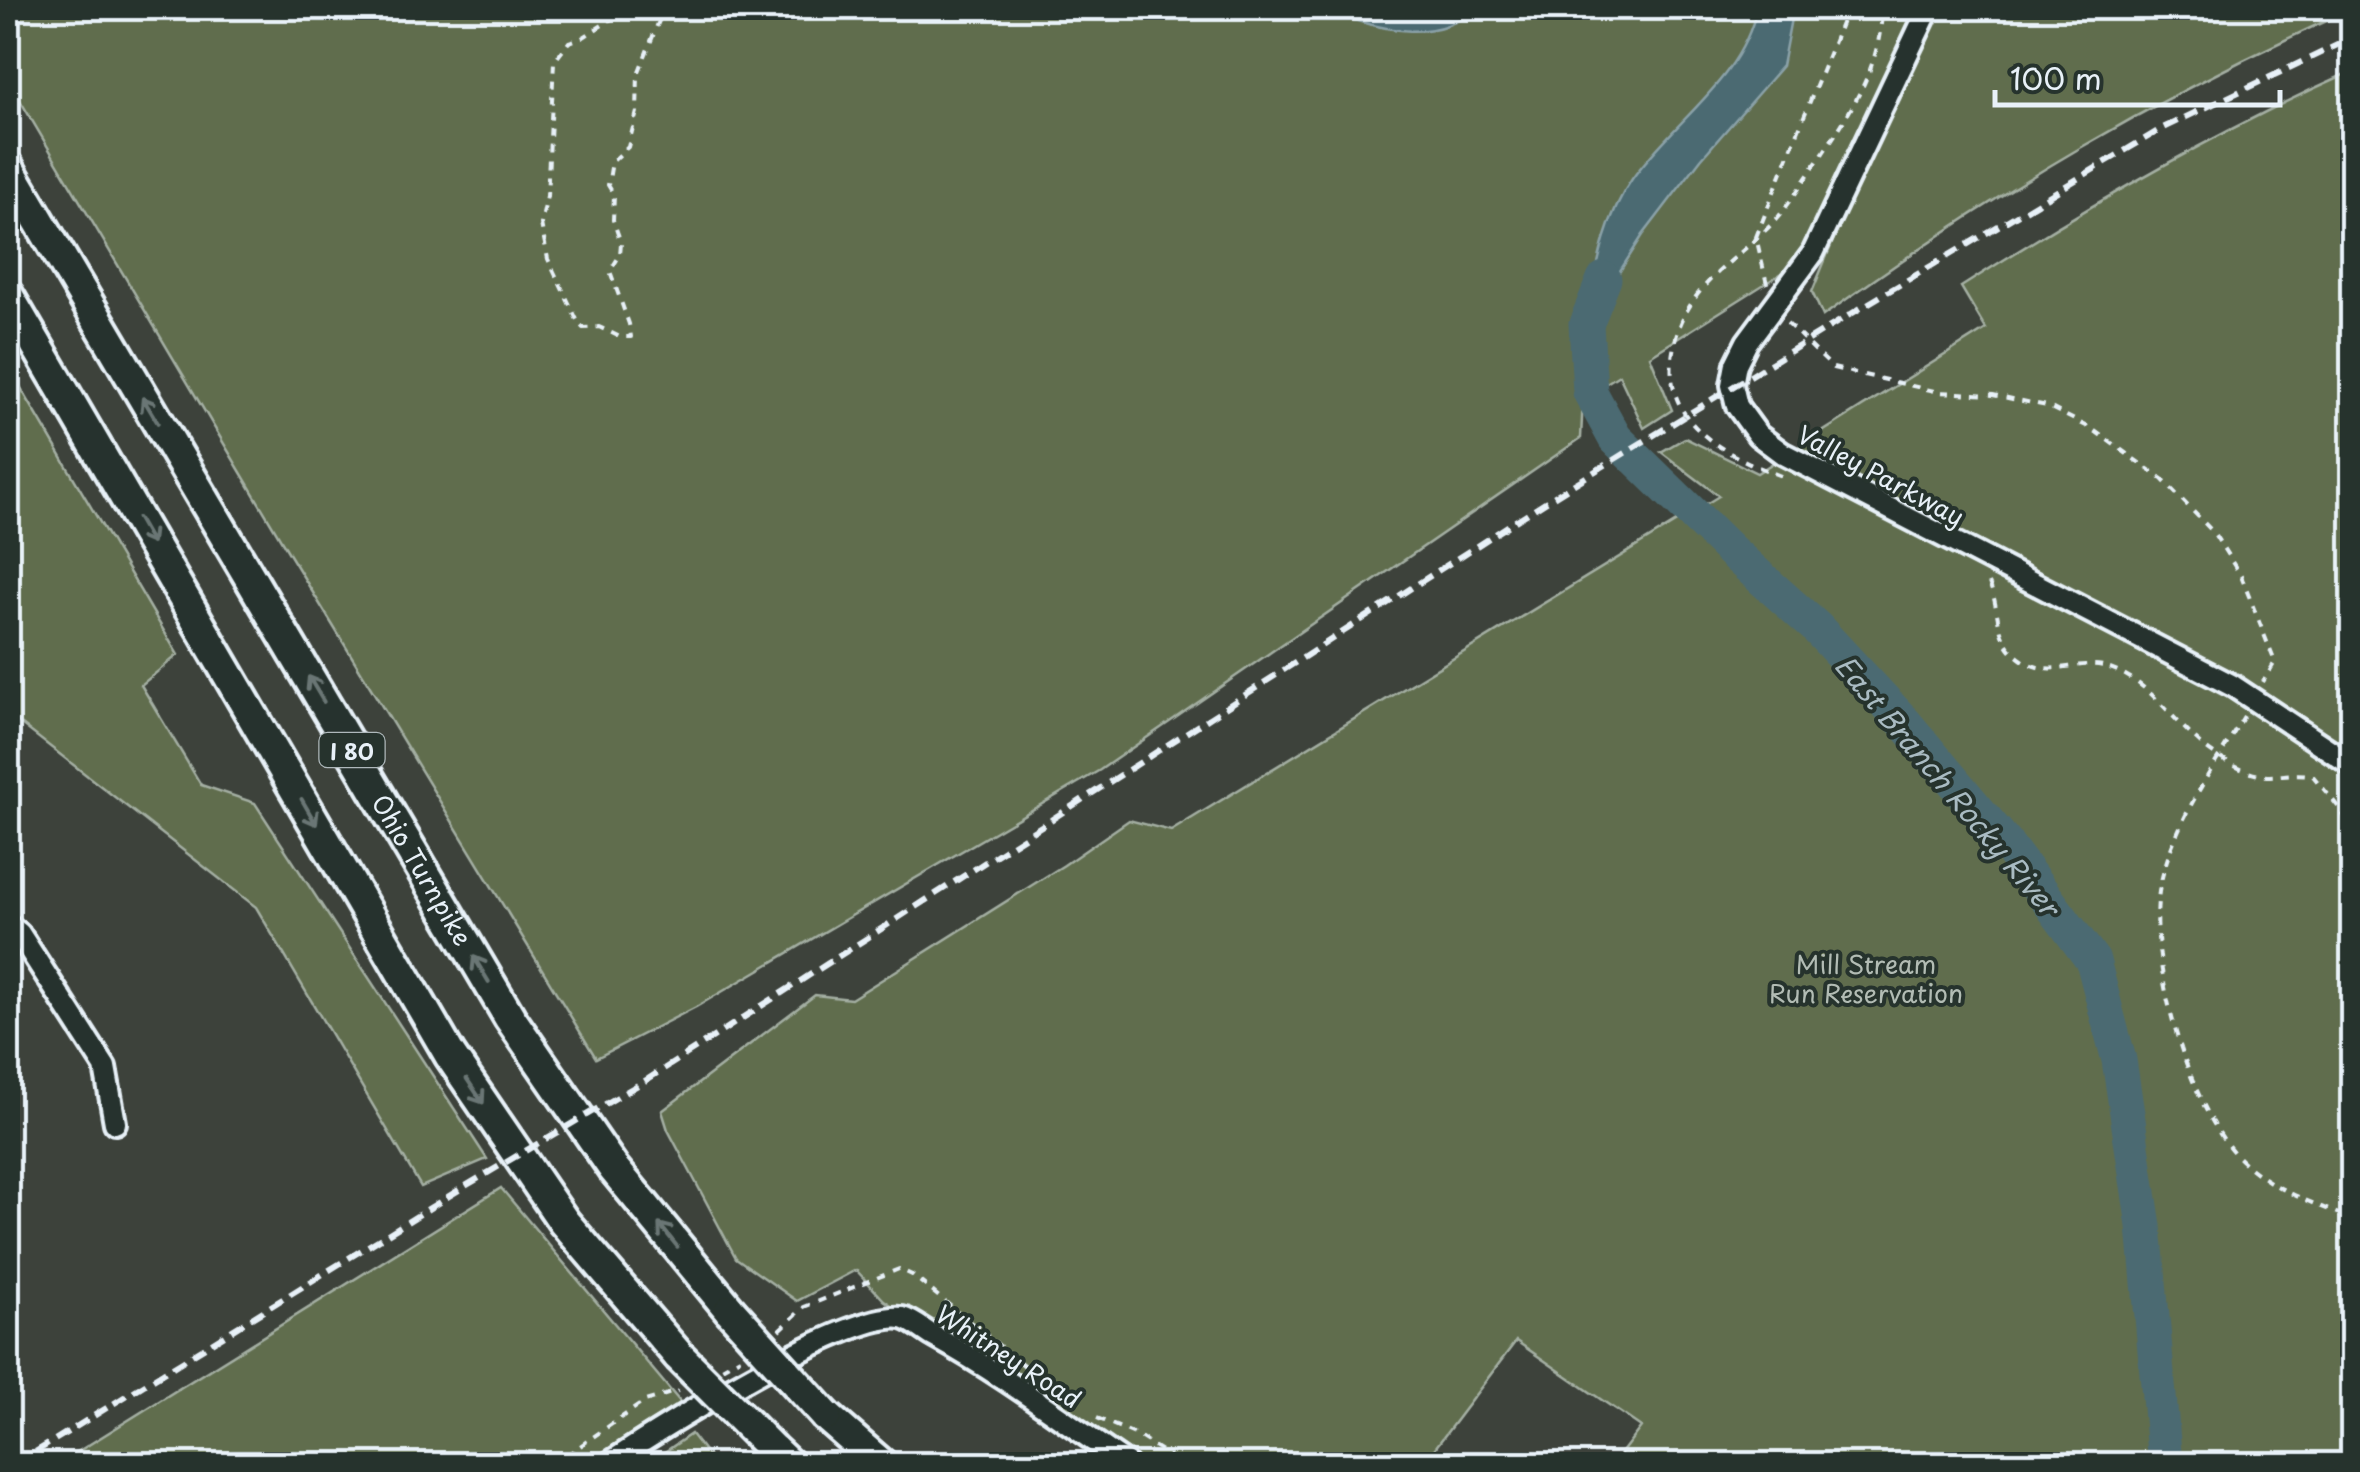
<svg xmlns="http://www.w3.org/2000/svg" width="2360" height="1472" font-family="'Playpen Sans',sans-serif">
<rect width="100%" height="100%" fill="#3d423b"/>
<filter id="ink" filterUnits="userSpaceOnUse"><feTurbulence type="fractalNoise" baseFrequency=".01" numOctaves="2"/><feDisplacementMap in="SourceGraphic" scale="20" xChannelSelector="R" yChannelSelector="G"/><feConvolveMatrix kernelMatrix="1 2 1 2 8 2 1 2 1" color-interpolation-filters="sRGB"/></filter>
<g filter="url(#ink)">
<path fill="#606d4e" stroke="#a4afa3" stroke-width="2.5" d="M8 8H2352V9C2159 95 1995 192 1823 316L1812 292 1833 241 1650 356 1672 410 1644 428 1619 375 1583 398 1581 438 1100 770 696 1007 596 1058 290 555 8 80Z
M2352 71V1464H1613L1641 1427 1516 1341 1423 1464H1124L884 1300 856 1270 797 1301 736 1258 668 1130 662 1111 815 995 851 999 1064 865 1129 820 1171 831 1719 496 1661 452 1685 438 1757 473 1986 329 1961 287C2087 206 2215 132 2352 71Z
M8 366 178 655 141 685 201 785 255 803 487 1159 421 1187 256 907 8 714Z
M501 1188 681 1403 611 1451H633L646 1464H58Z
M691 1434 714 1464H647Z"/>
<path fill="#4b6b72" stroke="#8aa1a8" stroke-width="2.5" d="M1315 8H1476C1429 50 1368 24 1315 8Z
M1757 8H1793L1782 66 1701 159 1643 235 1586 324C1596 273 1602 222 1632 179 1674 120 1741 81 1757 8Z"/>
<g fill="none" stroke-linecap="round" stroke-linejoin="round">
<path stroke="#4b6b72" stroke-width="35" d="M1604 279 1586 324 1590 392 1615 438 1731 551 1816 627 1905 723 2007 845 2093 961 2119 1060 2144 1226 2165 1464"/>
<defs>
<path id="minor" d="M1929 8 1813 253 1747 342 1736 364 1732 385 1737 406 1758 435 1782 453 2233 686 2352 765
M8 925 19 933 105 1067 115 1123
M608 1464C656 1431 849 1310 902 1318 912 1320 926 1332 935 1337 1002 1374 1064 1421 1127 1464"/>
<g id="highway">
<path id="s1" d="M8 168 510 1018 614 1169 730 1310"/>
<path d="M8 296 450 1055 564 1222 679 1356"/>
<path d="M826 1416 881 1464"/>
<path d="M772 1449 788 1464"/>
</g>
</defs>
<use href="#minor" stroke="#e8f1f8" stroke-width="28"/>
<use href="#highway" stroke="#e8f1f8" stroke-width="38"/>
<path stroke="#e8f1f8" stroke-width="4" stroke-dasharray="8 8" stroke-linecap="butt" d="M629 8 582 38 569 42 554 62 547 196 541 224 548 259 578 322 583 328 599 327 620 337H631L629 324 610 271 620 255 621 243 613 220 614 195 608 185 612 162 628 147 637 112 638 74 664 8
M1767 284 1756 237 1842 21 1844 8
M1787 323 1833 368 1939 392 1993 395 2047 406 2092 429 2162 479 2213 532 2241 576 2275 662 2263 682
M1781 476C1723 454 1661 423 1673 351 1677 327 1687 307 1702 289 1725 262 1756 243 1779 216 1795 196 1808 174 1823 153 1854 106 1881 65 1882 8
M1989 583C2001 610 1993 639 2021 659 2048 679 2074 660 2103 666 2152 678 2177 731 2217 756 2231 765 2250 775 2267 776 2282 776 2298 772 2313 776L2341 810 2352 836
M2244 716C2212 770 2173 824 2160 886 2146 956 2188 1107 2239 1158 2269 1188 2314 1204 2352 1219
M780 1330 804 1307 899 1269 912 1275 1037 1376
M722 1368 740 1358
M1097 1418 1137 1435 1181 1464
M554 1464 645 1401 678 1391"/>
<use href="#minor" stroke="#26332d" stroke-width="20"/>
<use href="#highway" stroke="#26332d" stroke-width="30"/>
<path stroke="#e8f1f8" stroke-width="6" stroke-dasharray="15 8" stroke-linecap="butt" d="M16 1464 462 1188 648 1079 1545 502 1869 303 2163 128 2352 38"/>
<defs>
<path id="highway-bridge" d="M730 1310 826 1416
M679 1356 772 1449"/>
</defs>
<use href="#highway-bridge" stroke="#e8f1f8" stroke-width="38" stroke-linecap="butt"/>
<use href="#highway-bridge" stroke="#26332d" stroke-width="30"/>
</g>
<defs><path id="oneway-shaft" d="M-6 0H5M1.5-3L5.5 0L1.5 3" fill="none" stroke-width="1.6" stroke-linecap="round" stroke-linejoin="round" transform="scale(2.5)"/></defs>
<g stroke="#6a7674">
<use href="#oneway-shaft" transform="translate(150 410) rotate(-121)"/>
<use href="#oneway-shaft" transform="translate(145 531) rotate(60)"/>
<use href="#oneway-shaft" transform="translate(316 689) rotate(-121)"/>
<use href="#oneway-shaft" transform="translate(309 812) rotate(60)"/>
<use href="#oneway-shaft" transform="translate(481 969) rotate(-121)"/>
<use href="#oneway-shaft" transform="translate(475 1091) rotate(56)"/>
<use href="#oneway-shaft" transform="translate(668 1235) rotate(-129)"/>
</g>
</g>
<g text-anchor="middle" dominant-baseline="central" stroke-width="8" stroke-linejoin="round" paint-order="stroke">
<rect fill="#26332d" stroke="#aeb8bb" stroke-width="2.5" x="319.5" y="733" width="65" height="34" rx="8"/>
<g font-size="22" font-weight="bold" fill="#e8f1f8">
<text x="352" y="750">I 80</text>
</g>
<g font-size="25" fill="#e8f1f8" stroke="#26332d">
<text transform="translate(1881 475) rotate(28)">Valley Parkway</text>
<text stroke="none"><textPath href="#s1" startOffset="815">Ohio Turnpike</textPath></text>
<text transform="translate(1009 1356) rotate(33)">Whitney Road</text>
</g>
<g font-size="25" fill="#b2bcb4" stroke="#26332d">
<text x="1866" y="964">Mill Stream<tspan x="1866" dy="29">Run Reservation</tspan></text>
</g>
<g font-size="28" font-style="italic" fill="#a9bbc2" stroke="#26332d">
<text transform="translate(1948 785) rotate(50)">East Branch Rocky River</text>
</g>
</g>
<rect width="2360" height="1472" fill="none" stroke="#26332d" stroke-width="40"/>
<rect x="20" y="20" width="2320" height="1432" fill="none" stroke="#e8f1f8" stroke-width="4" filter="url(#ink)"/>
<path d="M1995 90v15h285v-15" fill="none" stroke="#e8f1f8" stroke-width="5"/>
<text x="2010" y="90" font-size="30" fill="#e8f1f8" stroke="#26332d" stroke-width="8" paint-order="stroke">100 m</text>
</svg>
